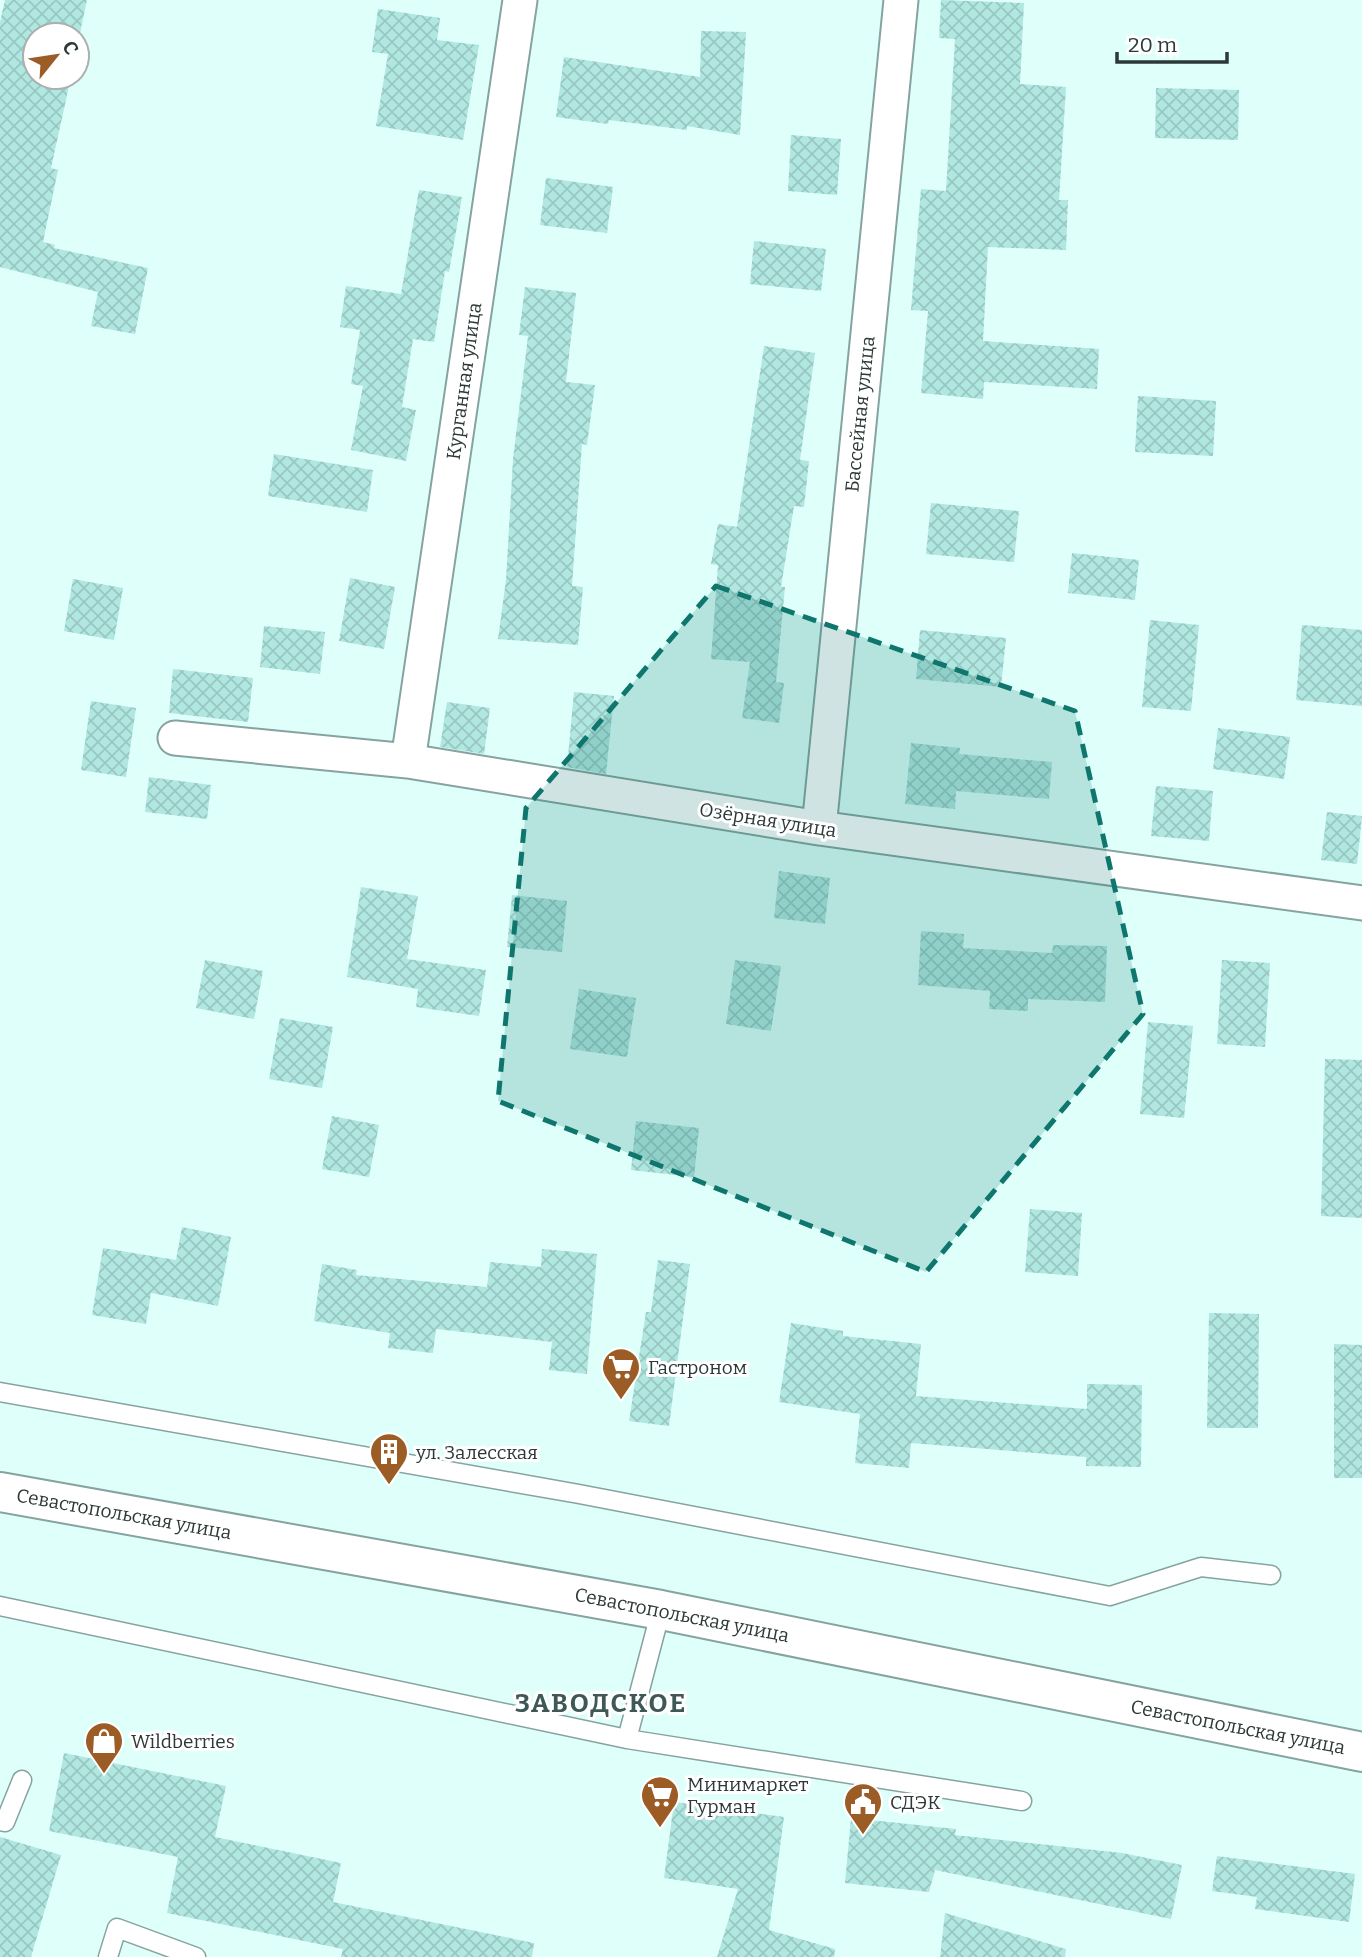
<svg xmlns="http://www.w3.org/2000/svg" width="1362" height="1957" font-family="Bitter,serif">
<defs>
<pattern id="building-cross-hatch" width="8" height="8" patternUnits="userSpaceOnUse" patternTransform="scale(1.75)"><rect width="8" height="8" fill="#b1e7e1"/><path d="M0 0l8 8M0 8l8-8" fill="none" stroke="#99c7c2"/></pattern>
</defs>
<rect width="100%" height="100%" fill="#dffffb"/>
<path fill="url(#building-cross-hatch)" d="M5 0H87L77 47V35H35V77H71L51 168 58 170 43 242 55 245 54 248 148 268 135 334 91 326 98 292 0 267V22Z
M941 0 1024 3 1020 84 1066 87 1059 200H1068L1066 250 988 247 983 341 1099 349 1097 389 984 382 983 399 921 393 928 311 911 310 921 189 946 191 955 39 939 38Z
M378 9 440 18 437 40 479 45 463 140 376 126 388 54 372 52Z
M701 31 746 32 740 135 687 126V130L609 120 608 124 556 117 564 57 700 77Z
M1156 88 1239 90 1238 140 1155 138Z
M791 135 841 139 837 195 788 191Z
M546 178 613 187 607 233 540 225Z
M419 190 462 197 449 272 445 271 434 342 413 339 402 407 416 410 406 461 351 450 363 386 351 384 360 330 340 327 346 286 401 294Z
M754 241 826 249 821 291 750 284Z
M525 287 576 293 566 382 595 385 587 445 582 444 572 586 583 587 578 645 498 639 506 580 513 459 528 336 519 335Z
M764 346 815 353 800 460 809 461 804 507 794 506 781 587H785L776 682 784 683 779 723 742 718 750 662 711 659 718 565 711 564 718 524 737 527Z
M1138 396 1216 401 1213 456 1135 452Z
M274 454 373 470 367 512 268 496Z
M931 503 1019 511 1014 562 926 554Z
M1072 553 1139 560 1135 600 1068 593Z
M350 578 395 587 384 649 339 641Z
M73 579 123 588 114 640 64 631Z
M1150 620 1199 625 1191 711 1142 707Z
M1302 625 1362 630V706L1296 700Z
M264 626 325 632 320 674 260 667Z
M920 630 1006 638 1001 687 916 679Z
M173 669 253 678 248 722 169 713Z
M574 692 614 696 606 774 567 767Z
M91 701 136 708 126 777 81 770Z
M447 702 490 708 484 754 440 747Z
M1218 728 1290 737 1284 779 1213 769Z
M911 743 960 748 959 754 1052 762 1049 799 956 791 955 809 905 804Z
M149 777 211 785 207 819 145 812Z
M1156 786 1213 791 1209 841 1151 836Z
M1327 812 1362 816 1357 864 1321 860Z
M779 871 830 878 825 924 774 918Z
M361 887 418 896 407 959 486 970 479 1016 416 1007 418 989 347 977Z
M512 895 567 901 562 952 507 947Z
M921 931 964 934 963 948 1052 953 1053 945 1107 946 1105 1002 1028 999V1011L989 1009 990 991 918 985Z
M205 960 263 971 254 1019 196 1008Z
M735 960 781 966 771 1031 726 1024Z
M1222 960 1270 963 1265 1047 1217 1044Z
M579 989 636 998 627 1057 570 1049Z
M280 1018 333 1027 322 1088 269 1079Z
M1148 1022 1193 1026 1184 1118 1140 1114Z
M1325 1059 1362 1060V1218L1321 1216Z
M332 1116 379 1125 369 1177 322 1169Z
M636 1121 699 1128 694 1177 631 1170Z
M1030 1209 1082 1213 1078 1276 1025 1272Z
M182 1227 231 1237 218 1306 151 1293 146 1324 92 1315 103 1248 176 1260Z
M542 1249 597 1254 587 1374 549 1370 552 1342 436 1329 433 1353 388 1348 390 1333 314 1321 322 1264 357 1270 356 1275 487 1287 490 1262 541 1267Z
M658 1260 690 1264 669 1426 629 1421 646 1312H651Z
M1209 1313 1259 1314 1258 1428H1207Z
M791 1323 843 1331V1336L921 1344 916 1396 1087 1409V1384L1142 1385 1141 1467 1086 1466V1457L911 1443 909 1468 855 1463 860 1414 779 1402Z
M1334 1344 1362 1345V1478H1334Z
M64 1753 226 1786 215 1837 341 1863 333 1902 534 1943 532 1957H341L343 1949 167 1913 178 1857 49 1831Z
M674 1802 784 1817 769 1930 835 1949 834 1957H717L738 1889 664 1878Z
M851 1818 956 1829 955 1835 1122 1853 1182 1865 1171 1919 935 1870 929 1892 845 1883Z
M0 1837 61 1855 31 1957H0Z
M1217 1856 1355 1874 1349 1922 1255 1909 1257 1897 1212 1891Z
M945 1913 1066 1949 1065 1957H940Z"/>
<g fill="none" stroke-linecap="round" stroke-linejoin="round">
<defs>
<path id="service" d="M0 1392 579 1494 1110 1596 1201 1567 1271 1575
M0 1606 627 1739 1022 1801
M627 1739 661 1610
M0 1821 5 1822 22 1780
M108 1957 117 1928 196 1957"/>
<path id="minor" d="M175 738 408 761 819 828 1362 903
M408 761 520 0
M819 828 901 0"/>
<path id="primary" d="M0 1492 661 1610 1362 1752"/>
</defs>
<use href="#service" stroke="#86a3a0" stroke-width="21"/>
<use href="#minor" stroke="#86a3a0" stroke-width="37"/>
<use href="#primary" stroke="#86a3a0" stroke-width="42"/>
<use href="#service" stroke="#fff" stroke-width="18"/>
<use href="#minor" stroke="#fff" stroke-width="33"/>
<use href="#primary" stroke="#fff" stroke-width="38"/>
</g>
<path fill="#0f766e" fill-opacity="0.2" stroke="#0f766e" stroke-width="5" stroke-dasharray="14 9" stroke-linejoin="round" d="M716 586 1075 711 1143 1014 926 1272 498 1101 526 808Z"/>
<defs>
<symbol id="supermarket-pin" viewBox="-11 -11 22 30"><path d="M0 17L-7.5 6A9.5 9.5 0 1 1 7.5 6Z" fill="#9c5c26" stroke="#fff"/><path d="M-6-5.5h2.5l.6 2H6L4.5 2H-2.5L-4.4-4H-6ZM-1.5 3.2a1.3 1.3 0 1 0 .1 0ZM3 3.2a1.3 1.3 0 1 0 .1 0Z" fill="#fff"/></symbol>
<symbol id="building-pin" viewBox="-11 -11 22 30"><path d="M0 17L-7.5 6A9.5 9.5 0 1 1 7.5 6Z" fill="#9c5c26" stroke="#fff"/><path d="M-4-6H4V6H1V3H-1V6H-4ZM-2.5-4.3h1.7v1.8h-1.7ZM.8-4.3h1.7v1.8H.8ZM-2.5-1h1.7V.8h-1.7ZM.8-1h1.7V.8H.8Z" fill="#fff"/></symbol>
<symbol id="shop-pin" viewBox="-11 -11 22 30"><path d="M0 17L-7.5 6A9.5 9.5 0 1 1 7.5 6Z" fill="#9c5c26" stroke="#fff"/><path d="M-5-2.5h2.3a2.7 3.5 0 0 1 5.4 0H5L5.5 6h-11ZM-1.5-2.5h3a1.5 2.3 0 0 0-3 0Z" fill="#fff"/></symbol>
<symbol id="civic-pin" viewBox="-11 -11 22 30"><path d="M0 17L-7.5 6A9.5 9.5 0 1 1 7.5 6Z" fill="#9c5c26" stroke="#fff"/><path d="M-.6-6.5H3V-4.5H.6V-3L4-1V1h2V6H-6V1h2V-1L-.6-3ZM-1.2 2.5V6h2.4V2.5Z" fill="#fff"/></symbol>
</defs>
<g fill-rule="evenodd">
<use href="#supermarket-pin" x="599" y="1345" width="44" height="60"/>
<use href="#building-pin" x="367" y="1430" width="44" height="60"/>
<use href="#shop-pin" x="82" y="1719" width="44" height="60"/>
<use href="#supermarket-pin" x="638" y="1773" width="44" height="60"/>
<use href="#civic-pin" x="841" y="1780" width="44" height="60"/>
</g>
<g text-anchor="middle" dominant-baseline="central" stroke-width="6" stroke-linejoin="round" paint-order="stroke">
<g font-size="19" fill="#2d3938" stroke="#fff">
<text transform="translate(464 381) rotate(-82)">Курганная улица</text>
<text transform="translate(860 414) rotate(-84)">Бассейная улица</text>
<text transform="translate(768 820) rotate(9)">Озёрная улица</text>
<text transform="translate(124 1514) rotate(10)">Севастопольская улица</text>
<text transform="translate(682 1615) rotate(11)">Севастопольская улица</text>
<text transform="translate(1238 1727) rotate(11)">Севастопольская улица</text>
</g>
<g font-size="19" fill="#2d3938" stroke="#fff" text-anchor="start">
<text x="648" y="1367">Гастроном</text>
<text x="416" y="1452">ул. Залесская</text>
<text x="131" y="1741">Wildberries</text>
<text x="687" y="1784">Минимаркет<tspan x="687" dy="22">Гурман</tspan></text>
<text x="890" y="1802">СДЭК</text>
</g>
<g font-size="26" font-weight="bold" letter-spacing="2" fill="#3d5856" stroke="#fff">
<text x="601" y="1703">ЗАВОДСКОЕ</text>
</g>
</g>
<g transform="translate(56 56) rotate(60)"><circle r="33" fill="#ffffff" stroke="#abb0af" stroke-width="2"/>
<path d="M0-5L12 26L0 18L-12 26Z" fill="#9c5c26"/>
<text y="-10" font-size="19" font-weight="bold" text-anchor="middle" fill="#2d3938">С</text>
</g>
<path d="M1117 52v10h110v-10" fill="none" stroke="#2d3938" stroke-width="3.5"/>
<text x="1128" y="52" font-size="21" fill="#2d3938" stroke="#ffffff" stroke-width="5" paint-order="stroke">20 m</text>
</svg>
